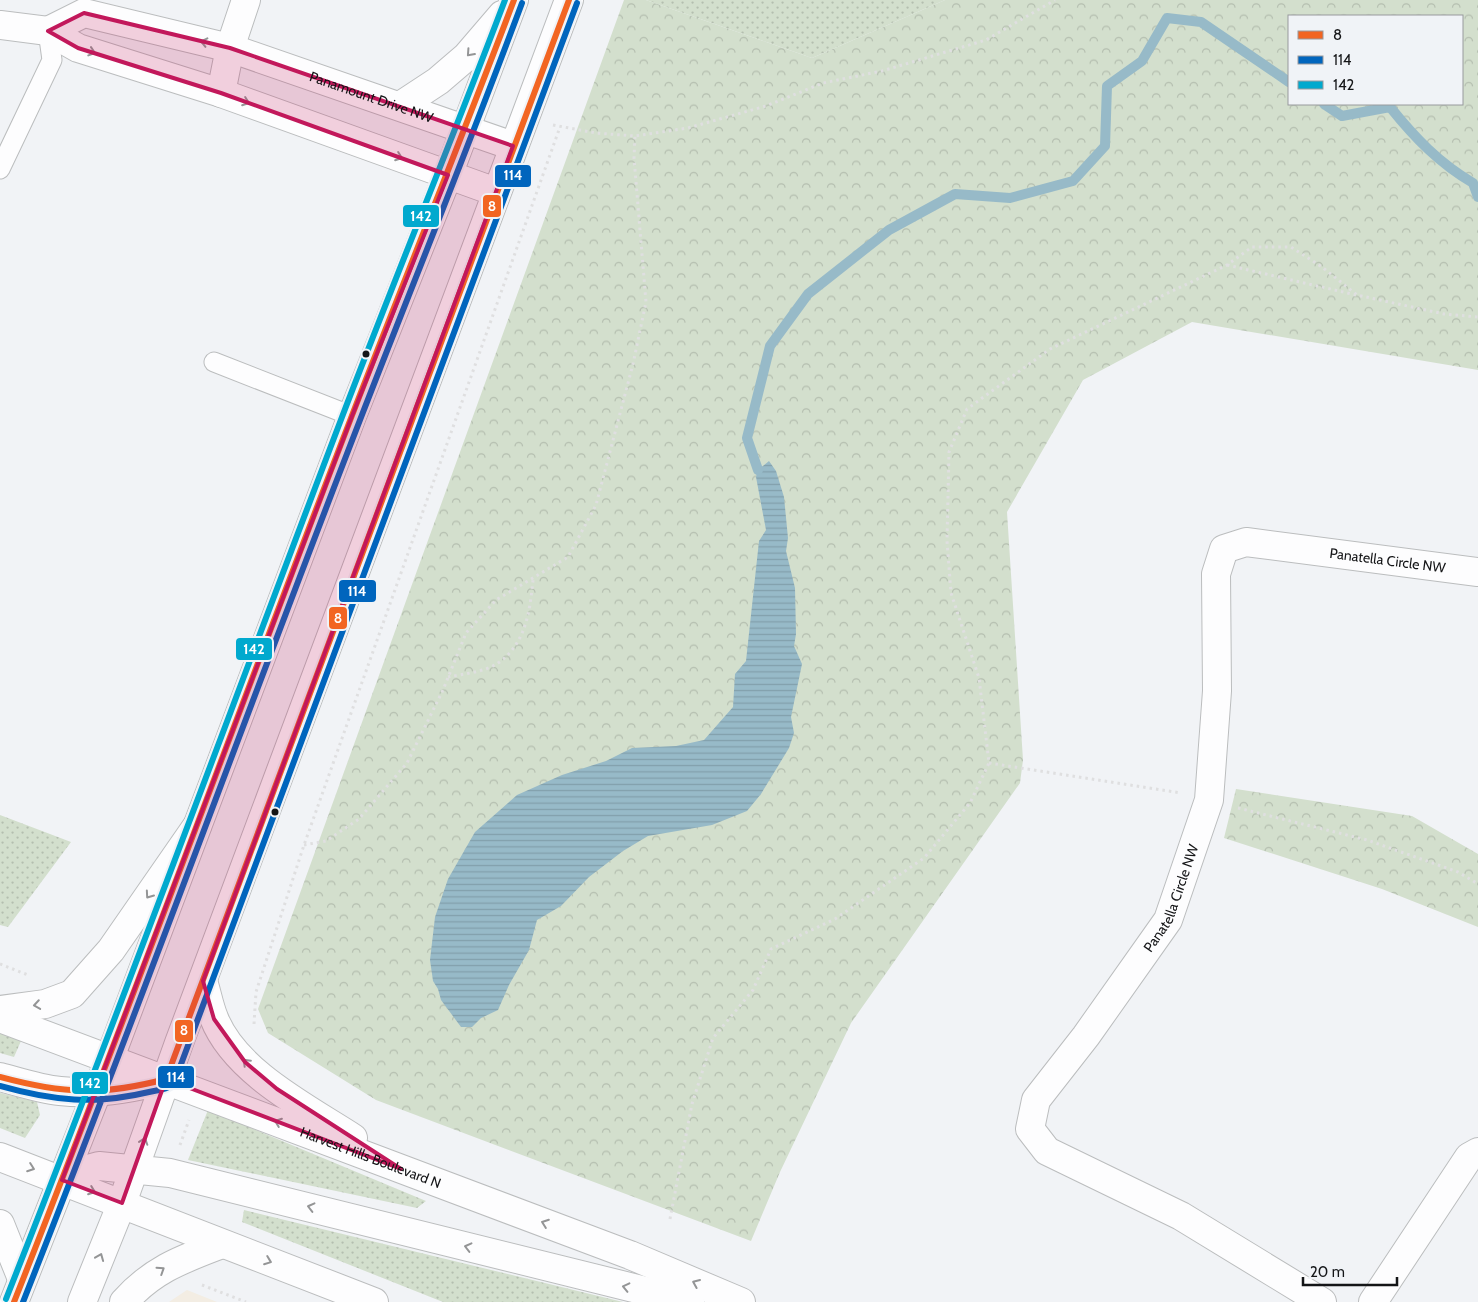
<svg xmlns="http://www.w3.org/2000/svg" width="1478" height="1302" font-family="Cabin,sans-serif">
<defs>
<pattern id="grass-dots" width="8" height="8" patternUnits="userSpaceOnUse" patternTransform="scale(1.25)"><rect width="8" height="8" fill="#d3dfcd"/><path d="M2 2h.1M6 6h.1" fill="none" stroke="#b4beaf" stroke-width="1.8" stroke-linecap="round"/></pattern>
<pattern id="park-crowns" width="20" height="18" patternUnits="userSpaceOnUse" patternTransform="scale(1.25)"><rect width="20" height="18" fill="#d3dfcd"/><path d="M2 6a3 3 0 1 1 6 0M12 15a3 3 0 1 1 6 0" fill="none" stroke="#b4beaf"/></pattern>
<pattern id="water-rules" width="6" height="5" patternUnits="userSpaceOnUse" patternTransform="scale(1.25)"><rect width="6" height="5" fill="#97bac8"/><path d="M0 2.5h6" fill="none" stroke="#819fab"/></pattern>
</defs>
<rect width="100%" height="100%" fill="#f1f3f6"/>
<path fill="#f3ede3" d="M187 1290 217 1302H169Z"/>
<path fill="url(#grass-dots)" d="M646 0H945L812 58Z
M0 815 71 842 8 927 0 925Z
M0 1033 21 1041 14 1057 0 1053Z
M0 1093 37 1102 40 1115 25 1138 0 1128Z
M208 1110 426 1201 417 1208 188 1160Z
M244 1210 623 1302H443L242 1222Z"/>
<path fill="url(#park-crowns)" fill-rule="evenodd" d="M624 0H646L812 58 945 0H1478V370L1192 322 1083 380 1007 512 1023 760 1020 783 851 1023 780 1172 751 1241 376 1100 268 1033 258 1009ZM1289 16H1462V104H1289Z
M1236 789 1412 816 1478 854V927L1382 889 1224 838Z"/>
<path fill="url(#water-rules)" d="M769 461 776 471 784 497 788 538 786 551 795 588 796 634 794 646 802 664 791 717 794 733 789 748 761 794 747 811 712 825 648 836 623 851 589 877 561 906 537 920 529 950 509 985 498 1010 481 1018 472 1027H461L441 1000 438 989 433 981 430 960 435 917 448 879 475 832 517 795 562 775 606 761 632 748 676 746 704 740 733 707 735 674 746 661 759 541 766 530 756 477 758 470Z"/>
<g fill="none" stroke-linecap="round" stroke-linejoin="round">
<path stroke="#97bac8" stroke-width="10" d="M1324 104 1342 116 1390 107C1415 138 1439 163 1473 183L1478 197
M758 470 747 438 770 346 808 294 889 230 955 194 1010 198 1073 181 1105 146 1107 86 1142 61 1167 18 1201 22 1289 82"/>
<defs>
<path id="service" d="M0 169 52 60 48 31
M214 362 352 416"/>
<g id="minor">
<path d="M0 25 48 31 78 48 221 93 496 192"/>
<path id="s1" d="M48 31 84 13 230 48 513 146"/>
<path d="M221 93 230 48 246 0"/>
<path id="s2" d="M1322 1302 1181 1216 1047 1151 1030 1129 1036 1100 1086 1036 1168 920 1209 800 1217 691 1216 574 1224 549 1246 542 1478 572"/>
<path d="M1373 1302 1469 1157 1478 1152"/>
</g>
<path id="tertiary" d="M400 106 438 81 466 57 502 15
M14 1302 97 1092 352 416 448 175 514 0
M82 1302 122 1203 179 1043 569 0"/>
<g id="secondary">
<path d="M203 981C207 993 209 1006 214 1018 235 1072 307 1108 353 1138"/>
<path d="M0 1010 45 1004 72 994 111 950 197 826"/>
<path id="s3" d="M0 1018 630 1255 741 1302"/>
<path d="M0 1077C19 1082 40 1089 60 1091 96 1095 131 1089 166 1079"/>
<path d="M0 1157 374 1302"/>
<path d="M62 1180 77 1172 99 1166 170 1173 690 1302"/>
<path d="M0 1224 22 1279"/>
<path d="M124 1302C153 1269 183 1259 222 1244"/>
</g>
</defs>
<use href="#service" stroke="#bbbdbe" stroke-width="21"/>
<use href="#minor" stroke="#bbbdbe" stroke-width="30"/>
<use href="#tertiary" stroke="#bbbdbe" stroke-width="30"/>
<use href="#secondary" stroke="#bbbdbe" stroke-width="30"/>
<path stroke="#dfdfe0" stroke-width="3" stroke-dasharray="2.5 4" stroke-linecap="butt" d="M553 125 596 133 635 136 688 128 766 106 823 83 882 71 986 40 1055 0
M1227 265 1356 295
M448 677C463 674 485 672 498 663 526 644 530 610 533 580
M989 763 1181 793
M1238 808 1367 840 1458 872 1478 884
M304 845 326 841 359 819 407 763 443 690 466 633 496 600 568 557 596 505 633 364 646 302 634 158 635 136
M0 964 28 975
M254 1024 256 992 304 845 560 127
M180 1145 189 1120
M670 1219 692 1104 713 1038 753 990 771 949 835 919 924 858 970 803 989 763 979 678 951 593 947 541 949 452 967 409 1050 349 1227 265 1252 247H1291L1322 267 1357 295 1444 314 1478 317
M202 1285 246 1302"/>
<use href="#service" stroke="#fdfdfe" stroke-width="19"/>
<use href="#minor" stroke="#fdfdfe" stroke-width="28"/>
<use href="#tertiary" stroke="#fdfdfe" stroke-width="28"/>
<use href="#secondary" stroke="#fdfdfe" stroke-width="28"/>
<defs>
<path id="bus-1" d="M0 1077C63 1094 102 1096 166 1079L569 0
M14 1302C130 1009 238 712 351 418 405 278 461 140 514 0"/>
<path id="bus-2" d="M0 1086C53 1101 95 1105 149 1092 157 1090 168 1090 174 1083L577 3
M23 1302C139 1009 246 714 360 420 414 281 470 143 522 3"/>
<path id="bus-3" d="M6 1299C122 1006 230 711 342 417 395 278 452 140 505 0"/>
</defs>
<use href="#bus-1" stroke="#f0f3f7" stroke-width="10"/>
<use href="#bus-2" stroke="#f0f3f7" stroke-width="10"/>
<use href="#bus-3" stroke="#f0f3f7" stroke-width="10"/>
<use href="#bus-1" stroke="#f26522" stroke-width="6"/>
<use href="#bus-2" stroke="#0065bd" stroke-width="6"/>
<use href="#bus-3" stroke="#00a9ce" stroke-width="6"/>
</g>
<defs><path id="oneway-chevron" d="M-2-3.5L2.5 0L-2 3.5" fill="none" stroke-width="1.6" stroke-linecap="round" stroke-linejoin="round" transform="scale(1.25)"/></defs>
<g stroke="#949596">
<use href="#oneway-chevron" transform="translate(204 42) rotate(-167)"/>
<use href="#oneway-chevron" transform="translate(92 52) rotate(18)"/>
<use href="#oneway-chevron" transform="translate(470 53) rotate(132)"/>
<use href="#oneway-chevron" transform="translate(246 102) rotate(20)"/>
<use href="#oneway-chevron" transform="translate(399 157) rotate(20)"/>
<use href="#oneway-chevron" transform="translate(149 895) rotate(125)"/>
<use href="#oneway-chevron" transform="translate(37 1005) rotate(171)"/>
<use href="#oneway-chevron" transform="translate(246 1062) rotate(-135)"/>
<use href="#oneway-chevron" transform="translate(278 1122) rotate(-159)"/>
<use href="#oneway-chevron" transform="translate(144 1141) rotate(-71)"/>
<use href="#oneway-chevron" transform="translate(31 1168) rotate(20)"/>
<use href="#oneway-chevron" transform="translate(92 1191) rotate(21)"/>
<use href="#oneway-chevron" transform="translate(311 1207) rotate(-166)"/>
<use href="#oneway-chevron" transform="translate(545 1223) rotate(-160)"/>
<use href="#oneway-chevron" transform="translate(468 1247) rotate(-166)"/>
<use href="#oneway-chevron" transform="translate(100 1257) rotate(-68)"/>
<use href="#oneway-chevron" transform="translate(268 1261) rotate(21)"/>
<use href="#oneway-chevron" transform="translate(161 1270) rotate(-33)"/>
<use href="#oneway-chevron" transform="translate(696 1283) rotate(-157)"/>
<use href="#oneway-chevron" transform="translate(626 1287) rotate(-167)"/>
</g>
<path fill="#c2185b" fill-opacity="0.2" stroke="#c2185b" stroke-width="4" stroke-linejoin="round" d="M84 13 230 48 513 146 203 981 214 1019 245 1062 277 1089 401 1169 166 1079 122 1203 62 1180 352 416 448 175 221 93 78 48 48 31Z"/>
<g fill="#141517" stroke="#f0f3f7" stroke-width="2">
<circle cx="366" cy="354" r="4.5"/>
<circle cx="275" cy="812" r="4.5"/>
</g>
<g text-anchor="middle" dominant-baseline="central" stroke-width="5" stroke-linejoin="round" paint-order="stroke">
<g font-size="14" fill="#141517" stroke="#f0f3f7">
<text stroke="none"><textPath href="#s1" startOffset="340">Panamount Drive NW</textPath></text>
<text stroke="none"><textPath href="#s2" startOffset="1140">Panatella Circle NW</textPath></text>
<text stroke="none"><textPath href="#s2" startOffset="616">Panatella Circle NW</textPath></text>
<text stroke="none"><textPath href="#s3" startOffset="396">Harvest Hills Boulevard N</textPath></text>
</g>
</g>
<g stroke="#f0f3f7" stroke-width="2">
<rect x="494" y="164" width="38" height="24" rx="5" fill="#0065bd"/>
<rect x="482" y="194" width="20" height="24" rx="5" fill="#f26522"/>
<rect x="402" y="204" width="38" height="24" rx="5" fill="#00a9ce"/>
<rect x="338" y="579" width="39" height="24" rx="5" fill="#0065bd"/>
<rect x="328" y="606" width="20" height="24" rx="5" fill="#f26522"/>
<rect x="235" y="637" width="38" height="24" rx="5" fill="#00a9ce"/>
<rect x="174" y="1019" width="20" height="24" rx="5" fill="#f26522"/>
<rect x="157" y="1065" width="38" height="24" rx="5" fill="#0065bd"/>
<rect x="71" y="1071" width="38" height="24" rx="5" fill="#00a9ce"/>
</g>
<g font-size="14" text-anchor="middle" font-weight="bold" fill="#fff">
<text x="513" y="180">114</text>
<text x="492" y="211">8</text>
<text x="421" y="221">142</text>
<text x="357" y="596">114</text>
<text x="338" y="623">8</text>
<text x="254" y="654">142</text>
<text x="184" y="1035">8</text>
<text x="176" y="1082">114</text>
<text x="90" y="1088">142</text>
</g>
<rect x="1288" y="15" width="175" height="90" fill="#f0f3f7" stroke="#989a9d"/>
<rect x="1298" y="31" width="25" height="8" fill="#f26522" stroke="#989a9d"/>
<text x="1333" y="40" font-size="15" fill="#141517">8</text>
<rect x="1298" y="56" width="25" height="8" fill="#0065bd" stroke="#989a9d"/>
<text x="1333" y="65" font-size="15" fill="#141517">114</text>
<rect x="1298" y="81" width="25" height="8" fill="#00a9ce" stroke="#989a9d"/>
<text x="1333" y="90" font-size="15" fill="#141517">142</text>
<path d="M1303 1277v8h94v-8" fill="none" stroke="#141517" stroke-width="2.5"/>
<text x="1310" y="1277" font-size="15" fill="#141517" stroke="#f0f3f7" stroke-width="4" paint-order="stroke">20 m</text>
</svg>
